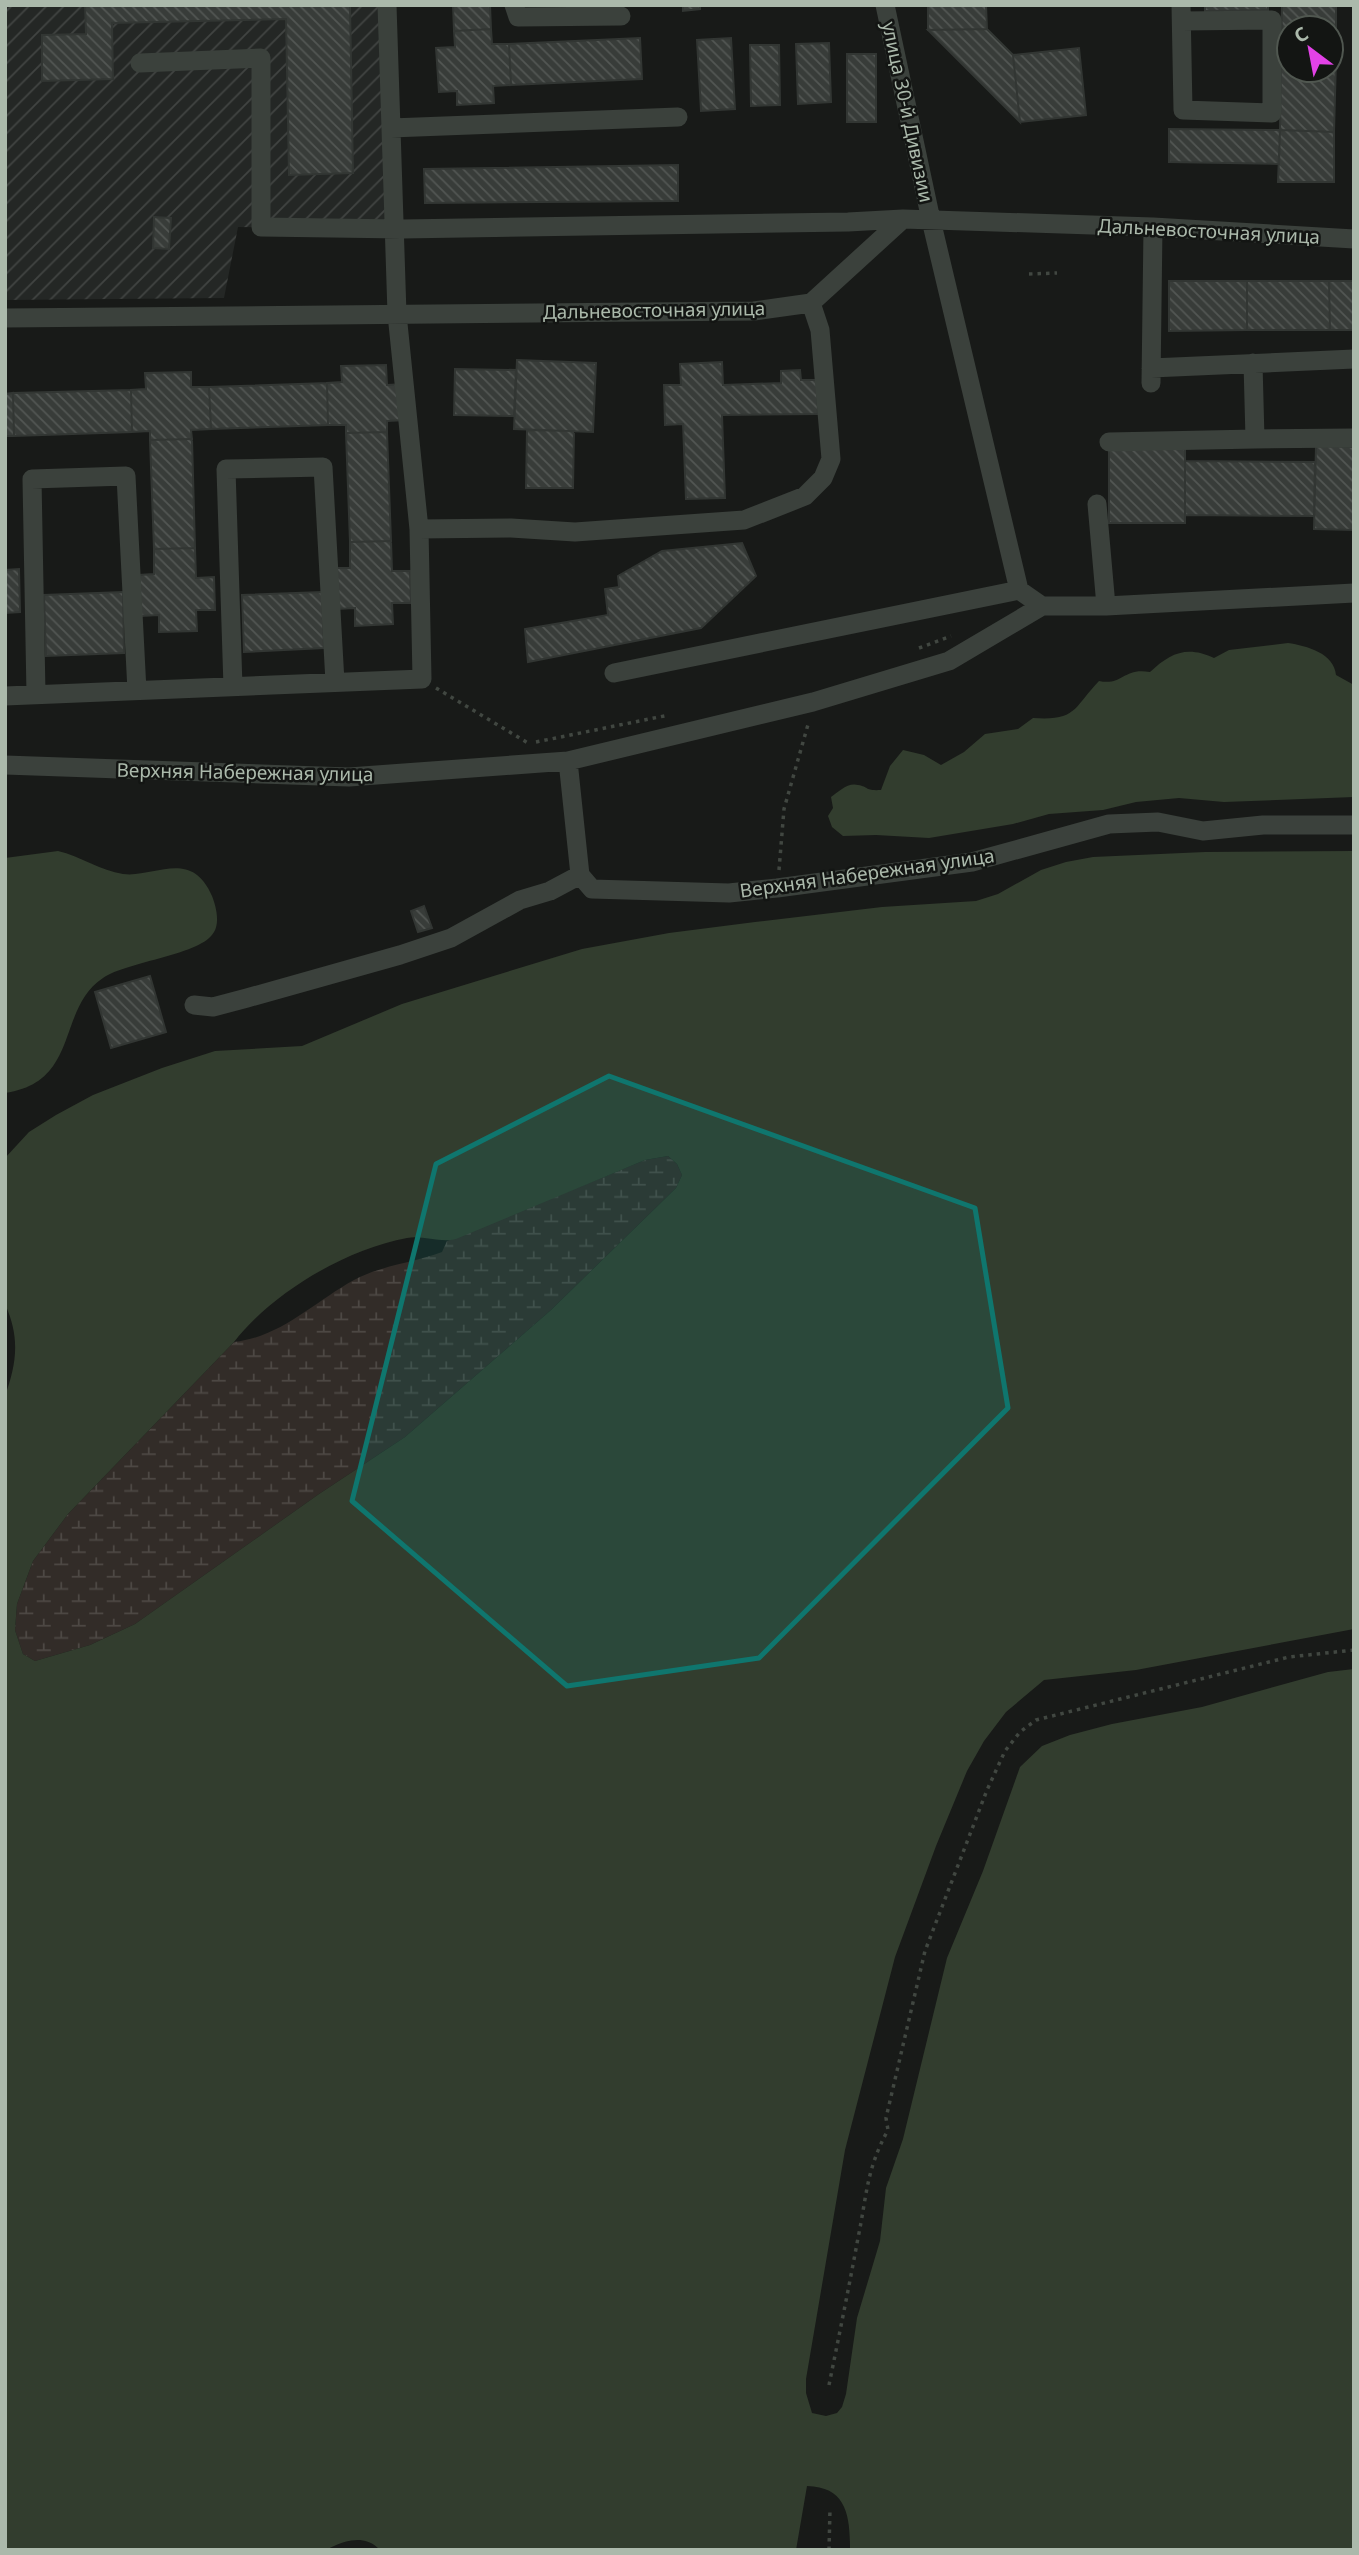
<svg xmlns="http://www.w3.org/2000/svg" width="1359" height="2555" font-family="'Noto Sans',sans-serif">
<defs>
<pattern id="industrial-furrows" width="10" height="10" patternUnits="userSpaceOnUse" patternTransform="scale(1.75)"><rect width="10" height="10" fill="#242725"/><path d="M-1 1l2-2M0 10L10 0M9 11l2-2" fill="none" stroke="#414442"/></pattern>
<pattern id="wetland-marsh" width="20" height="14" patternUnits="userSpaceOnUse" patternTransform="scale(1.75)"><rect width="20" height="14" fill="#322c28"/><path d="M1 5h8M5 5V1M11 12h8M15 12V8" fill="none" stroke="#4d4844"/></pattern>
<pattern id="building-back-hatch" width="6" height="6" patternUnits="userSpaceOnUse" patternTransform="scale(1.75)"><rect width="6" height="6" fill="#383c39"/><path d="M-1 5l2 2M0 0l6 6M5-1l2 2" fill="none" stroke="#525653"/></pattern>
</defs>
<rect width="100%" height="100%" fill="#181a18"/>
<path fill="url(#industrial-furrows)" d="M5 5H388L395 229 238 227 224 298 5 300Z"/>
<path fill="url(#wetland-marsh)" d="M668 1156 677 1164 682 1175 676 1188 551 1310 405 1437 319 1494 135 1624 90 1645 35 1661 23 1654 15 1630 17 1604 33 1561 68 1514 234 1342C281 1337 314 1302 354 1280 382 1265 413 1263 442 1252L447 1241 645 1160Z"/>
<path fill="#323d2e" fill-rule="evenodd" d="M1288 643C1307 646 1334 653 1336 675L1354 685V797L1224 802 1179 798 1136 802 1103 810 1049 814 1013 824 929 838 876 835 843 836 832 827 828 816 833 808 831 797C838 792 848 782 858 785 870 787 864 791 881 790L890 766 903 750 924 755 941 765 964 752 985 734 1018 729 1033 718C1077 721 1073 708 1099 681 1123 686 1123 667 1150 672 1170 653 1187 645 1214 658L1229 650Z
M58 851C80 856 101 871 123 874 155 878 191 848 212 896 216 906 220 922 214 932 202 955 128 961 103 978 56 1009 81 1082 5 1093V858Z
M1354 851V1629L1136 1670 1044 1680 1006 1712 984 1741 967 1771 936 1846 895 1957 845 2150 806 2379V2393L812 2413 826 2416 837 2413 842 2407 846 2394 857 2318 880 2241 886 2188 903 2139 947 1958 983 1871 1020 1767 1042 1746 1070 1735 1112 1724 1202 1707 1328 1672 1354 1669V2550H850C850 2516 847 2487 807 2486L796 2550H380C364 2533 343 2541 326 2550H5V1396C17 1363 20 1337 5 1304V1158L29 1132 56 1115 93 1095 162 1068 215 1051 302 1046 402 1004 582 949 669 933 755 922 882 907 976 901 998 894 1041 870 1066 862 1093 857 1205 852ZM668 1156 677 1164 682 1175 676 1188 551 1310 405 1437 319 1494 135 1624 90 1645 35 1661 23 1654 15 1630 17 1604 33 1561 68 1514 234 1342C272 1293 346 1249 407 1238 423 1235 440 1243 456 1239L645 1160Z"/>
<path fill="url(#building-back-hatch)" stroke="#323633" stroke-width="2" d="M85 5H350L353 173 289 175 286 19 112 23 113 79 42 81V35L86 34Z
M453 5H490L491 29 454 31Z
M683 5H700V9L683 11Z
M928 5H986L987 29 928 30Z
M1205 5H1268V10L1205 11Z
M1282 5H1336V60H1331V28H1289V59H1281Z
M491 29 492 44H509L511 85 493 86 494 103 457 105V91L439 92 436 48 455 47 454 31Z
M987 29 1013 55 1020 122 928 30Z
M640 38 642 79 511 85 509 44Z
M731 38 735 109 701 111 697 40Z
M829 43 831 102 798 104 796 44Z
M750 45H779L780 105 751 106Z
M1079 48 1086 115 1020 122 1013 55Z
M847 54H876V122H847Z
M1281 59H1289V70H1331V60H1336L1334 132 1280 130Z
M1169 129 1280 130 1279 164 1169 162Z
M1280 130 1334 132V182H1278Z
M678 165V201L425 203 424 169Z
M154 217 171 218 169 249 153 248Z
M1169 281H1247V330L1169 331Z
M1247 281H1329L1330 330H1247Z
M1329 281H1354V330H1330Z
M517 360 596 363 593 432 514 429Z
M722 362 723 385 781 383V371L800 370 801 380H817L818 414 722 415 725 498 686 499 683 424 665 425 664 385H681L680 364Z
M386 365 387 385 404 384 405 420 387 421V432L346 433V425H328L327 383 342 382 341 366Z
M455 369 516 370 514 416 454 415Z
M191 372V387H209L211 429 191 430 192 439 150 440V431L132 432 131 390 146 389 145 373Z
M327 383 328 425 211 429 209 387Z
M131 390 132 432 14 436 13 393Z
M13 393 14 436H5V394Z
M527 430 574 431 573 488H526Z
M387 432 391 541 350 542 346 433Z
M192 439 195 548 154 549 150 440Z
M1316 446 1354 447V530L1314 529Z
M1109 449H1185V523H1109Z
M1185 461 1315 462 1314 516 1185 515Z
M391 541 392 571H410L411 603H392L393 624 355 626V608L337 609 336 568H350V542Z
M742 543 756 576 701 628 528 662 525 629 608 615 605 589 619 587 618 576 662 551Z
M195 548 196 578 214 577 215 610H196L197 631 159 632V615L141 616 139 575 154 574V549Z
M19 569 20 612 5 613V570Z
M123 592 124 653 46 656 44 595Z
M322 592 324 648 244 652 242 595Z
M424 906 432 928 418 932 411 911Z
M150 976 166 1032 111 1048 95 992Z"/>
<g fill="none" stroke-linecap="round" stroke-linejoin="round">
<path stroke="#414741" stroke-width="3.5" stroke-dasharray="3.5 5" stroke-linecap="butt" d="M1029 274 1057 273
M919 648 951 636
M436 688 528 743
M536 742 669 715
M779 870 784 809 809 721
M829 2385C839 2336 849 2287 858 2238 867 2195 866 2170 888 2130L886 2118 925 1951 987 1790 1005 1751 1020 1732 1036 1720 1289 1657 1354 1650
M829 2550 830 2509"/>
<path stroke="#3b413c" stroke-width="19" d="M514 5 518 17 621 16
M885 5 931 220 1019 590 1042 606
M1181 5 1183 110 1272 113V20L1182 21
M140 63 261 58V227L402 229 848 222 903 219
M391 128 678 117
M5 318 754 311 811 303 903 219 1153 227 1354 239
M1253 363 1255 439 1354 438
M1151 368 1354 359
M1151 383 1153 227
M1109 442 1255 439
M1097 504 1106 606
M419 529 511 528 575 532 744 520 805 496 823 478 831 459 820 330 811 303
M614 673 1019 590
M233 687 226 469 323 467 335 682
M36 694 32 479 126 476 137 691
M5 696 422 679 419 529 397 314 387 5
M568 761 580 875 592 889 729 893 777 888 972 862 1109 824 1158 822 1203 831 1263 825H1354
M5 765 349 777 568 761 813 702 949 661 1042 606H1106L1354 593
M194 1005 213 1007 247 998 400 955 451 938 520 900 550 891 580 875"/>
</g>
<path fill="#0f766e" fill-opacity="0.2" stroke="#0f766e" stroke-width="5" stroke-linejoin="round" d="M609 1076 975 1208 1008 1408 759 1658 567 1686 352 1501 436 1164Z"/>
<g text-anchor="middle" dominant-baseline="central" stroke-width="5" stroke-linejoin="round" paint-order="stroke">
<g font-size="19" fill="#abb9ab" stroke="#131513">
<text transform="translate(908 112) rotate(78)">улица 30-й Дивизии</text>
<text transform="translate(1209 231) rotate(3)">Дальневосточная улица</text>
<text transform="translate(654 310) rotate(-1)">Дальневосточная улица</text>
<text transform="translate(245 772) rotate(1)">Верхняя Набережная улица</text>
<text transform="translate(867 873) rotate(-8)">Верхняя Набережная улица</text>
</g>
</g>
<rect width="1359" height="2555" fill="none" stroke="#abb9ab" stroke-width="14"/>
<g transform="translate(1310 49) rotate(328)"><circle r="33" fill="#131513" stroke="#505750" stroke-width="2"/>
<path d="M0-5L12 26L0 18L-12 26Z" fill="#e342e7"/>
<text y="-10" font-size="19" font-weight="bold" text-anchor="middle" fill="#abb9ab">С</text>
</g>
</svg>
